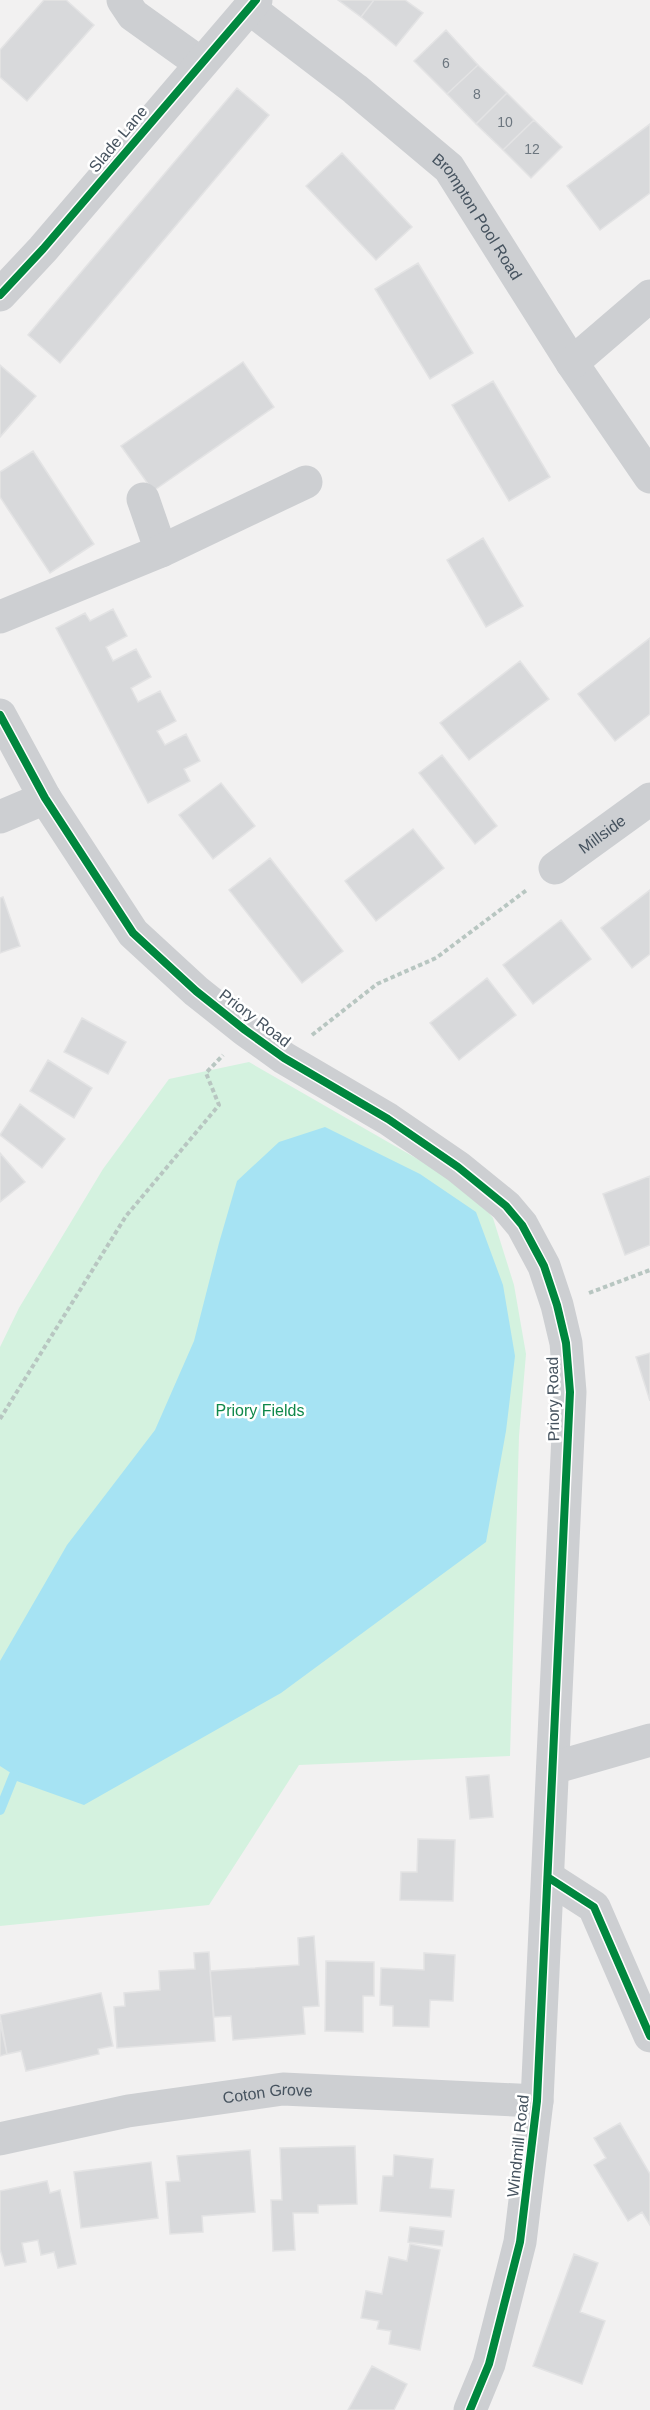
<svg xmlns="http://www.w3.org/2000/svg" width="650" height="2410" font-family="Helvetica,sans-serif">
<rect width="100%" height="100%" fill="#f2f1f1"/>
<path fill="#d4f2df" d="M249 1062 468 1188 493 1218 514 1285 526 1354 519 1436 510 1756 299 1765 209 1905 0 1926V1347L19 1308 103 1169 169 1079Z"/>
<path fill="#a6e3f3" d="M325 1127 420 1174 476 1212 503 1285 515 1356 506 1431 486 1542 281 1693 84 1805 14 1780V1775L0 1766V1661L67 1545 155 1430 194 1341 219 1243 237 1181 279 1142Z"/>
<g fill="none" stroke-linecap="round" stroke-linejoin="round">
<path stroke="#a6e3f3" stroke-width="10" d="M0 1810 14 1775"/>
</g>
<path fill="#d8d9db" stroke="#e3e3e4" stroke-width="1.5" d="M44 0H66L94 25 27 101 0 77V50Z
M338 0H374L361 17Z
M374 0H405L423 13 396 46 361 17Z
M446 30 478 65 447 94 414 61Z
M478 65 507 93 476 124 447 94Z
M237 88 269 115 60 363 28 335Z
M507 93 534 120 503 150 476 124Z
M534 120 562 147 531 178 503 150Z
M650 124V193L600 230 567 186Z
M342 153 412 227 376 260 306 186Z
M418 263 473 353 430 379 375 289Z
M243 362 274 407 153 491 121 446Z
M0 365 36 396 0 437Z
M493 381 550 477 509 501 452 405Z
M33 451 94 544 50 573 0 497V472Z
M483 538 523 606 486 627 447 560Z
M113 609 127 636 106 647 113 661 136 649 151 677 131 688 138 702 160 691 176 721 157 731 165 745 186 734 200 761 184 769 190 781 148 803 56 628 85 613 90 621Z
M650 638V714L615 741 578 694Z
M520 661 549 699 469 760 440 723Z
M442 755 497 826 475 844 419 773Z
M221 783 255 826 213 859 179 815Z
M413 829 444 868 376 921 345 881Z
M270 858 343 951 302 983 229 890Z
M650 890V954L632 968 601 928Z
M3 897 20 946 0 953V898Z
M561 920 591 959 533 1004 503 965Z
M487 978 516 1015 459 1060 430 1023Z
M82 1018 126 1042 108 1074 64 1052Z
M48 1060 92 1088 74 1118 30 1091Z
M20 1104 65 1139 42 1168 0 1135Z
M0 1153 25 1182 0 1202Z
M650 1176V1245L625 1255 603 1194Z
M650 1353V1401L636 1357Z
M489 1775 493 1817 470 1819 466 1777Z
M418 1839 455 1840 453 1901 400 1900 401 1872H417Z
M314 1936 319 2006 303 2007 305 2034 233 2040 231 2016 214 2017 210 1971 299 1965 298 1938Z
M209 1952 215 2041 117 2048 114 2007 125 2006 124 1993 160 1990 159 1971 195 1969 194 1953Z
M424 1953 455 1955 453 2001 430 2000 429 2027 393 2026V2006L380 2005 381 1968 424 1970Z
M326 1961 374 1962V1996H363V2032L325 2031Z
M101 1993 113 2046 98 2049 99 2054 26 2071 21 2051 7 2054 0 2015Z
M0 2022 7 2054 0 2056Z
M620 2123 650 2174V2225L642 2212 628 2221 594 2165 606 2158 594 2138Z
M355 2146 357 2204 318 2205V2213H293L295 2250 273 2251 271 2200H282L280 2148Z
M250 2150 255 2212 202 2216 203 2232 170 2234 166 2182 180 2181 177 2156Z
M394 2155 433 2159 430 2188 454 2190 451 2217 380 2211 383 2176H393Z
M151 2162 158 2218 81 2228 74 2172Z
M47 2181 50 2193 60 2190 76 2264 58 2268 54 2252 41 2255 38 2240 22 2243 26 2262 5 2266 0 2249V2191Z
M410 2227 444 2231 442 2246 408 2242Z
M410 2244 440 2250 420 2350 389 2344 391 2331 377 2329 379 2321 361 2318 366 2291 382 2294 389 2257 407 2261Z
M574 2254 598 2263 580 2312 605 2321 582 2384 533 2366Z
M372 2366 407 2384 394 2410H348Z"/>
<g fill="none" stroke-linecap="round" stroke-linejoin="round">
<path stroke="#b8c6c1" stroke-width="4" stroke-dasharray="4.5 3" stroke-linecap="butt" d="M312 1035 377 984 436 958 528 889
M589 1293 650 1270
M0 1419 126 1216 219 1105 206 1073 223 1055"/>
<g stroke="#cdcfd2" stroke-width="33">
<path d="M123 0 133 15 200 63"/>
<path id="s1" d="M249 8 355 89 449 168 572 363 650 477"/>
<path d="M0 295 43 249 256 0"/>
<path d="M572 363 650 296"/>
<path d="M143 499 161 551"/>
<path d="M0 617 161 551 306 482"/>
<path d="M0 715 45 798 133 933 196 991 245 1030 284 1058 388 1119 458 1167 506 1206 522 1225 544 1266 557 1305 566 1343 570 1392 537 2101 520 2242 489 2364 470 2410"/>
<path d="M0 817 45 798"/>
<path id="s2" d="M555 868 650 799"/>
<path d="M553 1768 650 1740"/>
<path d="M549 1878 594 1907 650 2036"/>
<path id="s3" d="M0 2139 128 2111 283 2089 537 2101"/>
</g>
<defs>
<path id="cycleway" d="M0 295 43 249 256 0
M0 715 45 798 133 933 196 991 245 1030 284 1058 388 1119 458 1167 506 1206 522 1225 544 1266 557 1305 566 1343 570 1392 537 2101 520 2242 489 2364 470 2410
M549 1878 594 1907 650 2036"/>
</defs>
<use href="#cycleway" stroke="#fff" stroke-width="11"/>
<use href="#cycleway" stroke="#00873e" stroke-width="8"/>
</g>
<g text-anchor="middle" dominant-baseline="central" stroke-width="5" stroke-linejoin="round" paint-order="stroke">
<g font-size="14" fill="#6c767f">
<text x="446" y="63">6</text>
<text x="477" y="94">8</text>
<text x="505" y="122">10</text>
<text x="532" y="149">12</text>
</g>
<g font-size="16" fill="#46535f" stroke="#fff">
<text transform="translate(118 139) rotate(-50)">Slade Lane</text>
<text stroke="none"><textPath href="#s1" startOffset="312">Brompton Pool Road</textPath></text>
<text stroke="none"><textPath href="#s2" startOffset="58">Millside</textPath></text>
<text transform="translate(255 1018) rotate(37)">Priory Road</text>
<text transform="translate(553 1399) rotate(-91)">Priory Road</text>
<text stroke="none"><textPath href="#s3" startOffset="272">Coton Grove</textPath></text>
<text transform="translate(518 2146) rotate(-84)">Windmill Road</text>
</g>
<g font-size="16" fill="#0f884b" stroke="#fff">
<text x="260" y="1410">Priory Fields</text>
</g>
</g>
</svg>
